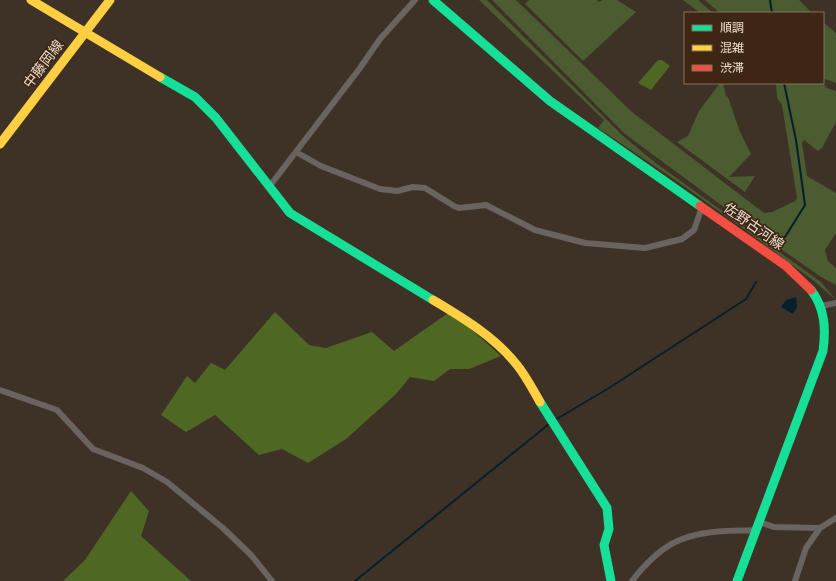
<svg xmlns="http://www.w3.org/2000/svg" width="836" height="581" font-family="Mulish,'Noto Sans JP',sans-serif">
<rect width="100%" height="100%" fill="#3e3226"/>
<path fill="#4a5c30" d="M479 0H487L623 136 657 164 821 282 836 300 814 281 744 229 671 177 598 128 604 120Z
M492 0H516L632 112 764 213 772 212 795 201 797 198 782 105 777 98 776 83H823L827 88 836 91V122L822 148 818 151 804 140 802 143 807 176 836 193V233L825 250 828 261 836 268V285L821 277 771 242 625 134Z
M529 0H597L599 2 602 0H617L636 12 583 61 525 4Z
M683 0H698L713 13H700Z
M705 0H799L812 13H720Z
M823 22 836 33V83L823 78Z
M720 83H723L726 96 728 97 740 132 751 154 729 177 755 176 745 192 677 142 688 136 699 111Z"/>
<path fill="#4e6824" d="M658 60H662L670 66 651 90 638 83Z
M451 311 501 356 469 369H450L434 381 410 377 396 394 346 439 308 463 282 449 259 455 215 415 186 432 161 415 187 376 195 383 211 363 225 370 275 312 309 345 326 348 372 332 394 351Z
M131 491 149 511 141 536 191 581H63L85 560Z"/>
<path fill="#06202b" d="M796 297 797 307 793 314 781 307 786 300Z"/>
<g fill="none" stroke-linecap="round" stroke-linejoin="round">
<path stroke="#06202b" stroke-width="2" d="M770 0 772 13
M784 83 796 140 805 205 785 237
M555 420 609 388 746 299 756 282
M355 581 549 424"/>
<path stroke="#696460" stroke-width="6" d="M296 152 321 166 380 189 397 191 413 187 425 188 454 206 459 208 486 205 535 230 585 243 645 248 682 239 694 230 702 207
M269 187 360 68 380 39 415 0
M821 306 836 303
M0 390 57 410 93 449 143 468 167 482 223 528 252 556 272 581
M759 522 774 527 820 528
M632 581C659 546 681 533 726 531 736 530 746 531 757 530
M795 581 806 548 820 528 836 518"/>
<path stroke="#16e098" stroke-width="9" d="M433 0 550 101 700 206
M160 77 195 97 216 118 290 213 433 300
M540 402 607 508 609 529 604 545 611 581
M737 581 823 351C826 329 825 308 811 290"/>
<path stroke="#ffcf43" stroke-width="9" d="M31 0 160 77
M0 144 110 0
M433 300C463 318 495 337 517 365 526 376 533 390 540 402"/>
<path stroke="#f24e42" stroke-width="9" d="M700 206 786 266 811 290"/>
</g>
<g text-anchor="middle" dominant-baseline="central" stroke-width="3.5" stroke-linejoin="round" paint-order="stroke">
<g font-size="14" fill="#ecddd0" stroke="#3e2712">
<text transform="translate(43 64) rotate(-53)">中藤岡線</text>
<text transform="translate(754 226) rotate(35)">佐野古河線</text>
</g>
</g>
<rect x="684" y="12" width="140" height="72" fill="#3e2712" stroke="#84705e"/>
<rect x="692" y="25" width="20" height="6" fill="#16e098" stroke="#84705e"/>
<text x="720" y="32" font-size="12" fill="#ecddd0">順調</text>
<rect x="692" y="45" width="20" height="6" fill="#ffcf43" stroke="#84705e"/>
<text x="720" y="52" font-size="12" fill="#ecddd0">混雑</text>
<rect x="692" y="65" width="20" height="6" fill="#f24e42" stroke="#84705e"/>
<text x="720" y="72" font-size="12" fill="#ecddd0">渋滞</text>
</svg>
